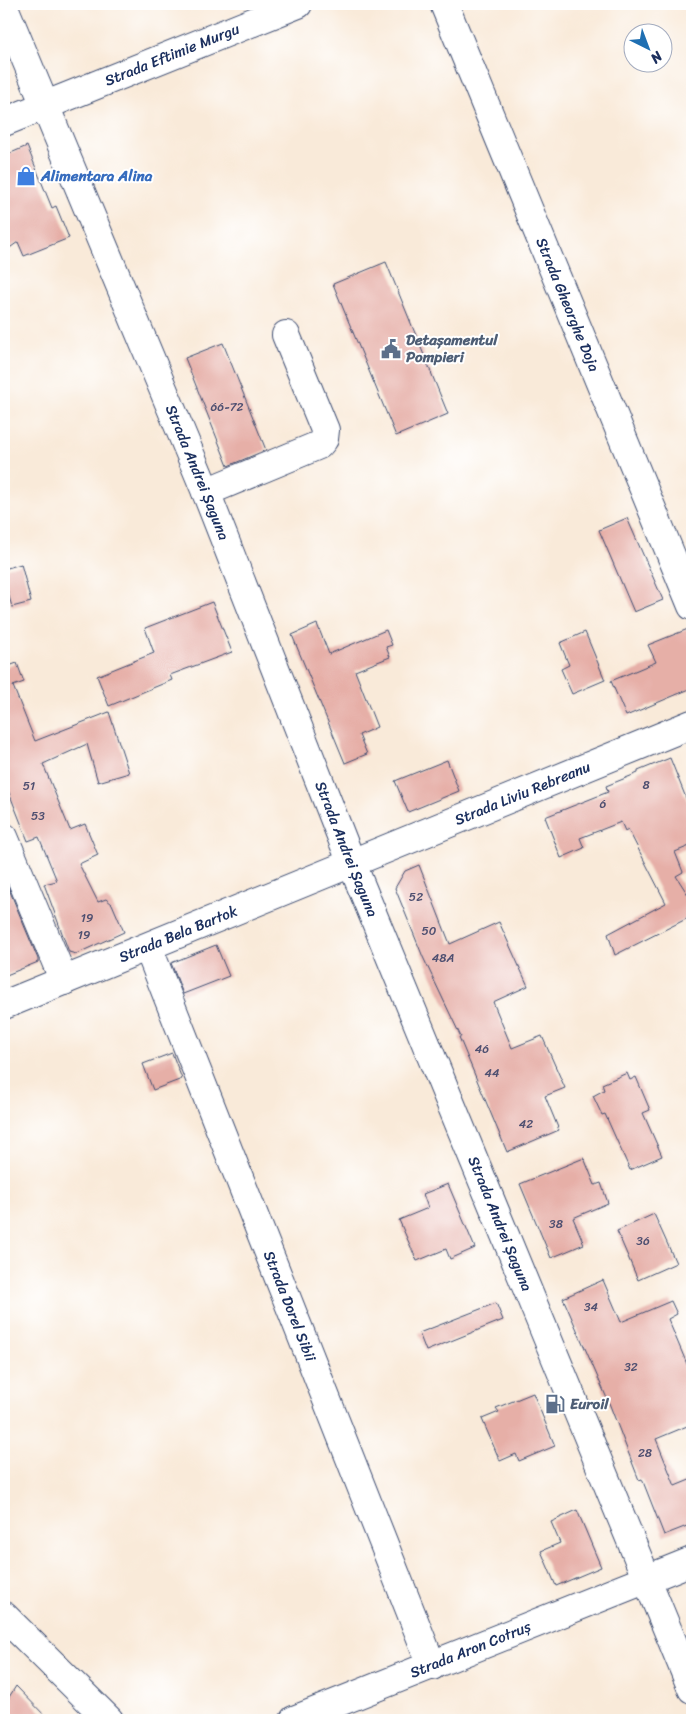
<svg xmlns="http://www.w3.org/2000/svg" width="696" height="1724" font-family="Sriracha,sans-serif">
<rect width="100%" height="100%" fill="#fff"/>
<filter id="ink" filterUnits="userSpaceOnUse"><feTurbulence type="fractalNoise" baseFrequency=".02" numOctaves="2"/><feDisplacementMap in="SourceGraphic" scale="10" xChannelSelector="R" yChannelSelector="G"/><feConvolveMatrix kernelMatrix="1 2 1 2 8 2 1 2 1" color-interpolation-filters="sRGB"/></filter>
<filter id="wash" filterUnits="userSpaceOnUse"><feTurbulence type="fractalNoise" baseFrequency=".0096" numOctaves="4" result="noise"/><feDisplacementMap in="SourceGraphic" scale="20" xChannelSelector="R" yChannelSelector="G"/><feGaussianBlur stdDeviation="1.12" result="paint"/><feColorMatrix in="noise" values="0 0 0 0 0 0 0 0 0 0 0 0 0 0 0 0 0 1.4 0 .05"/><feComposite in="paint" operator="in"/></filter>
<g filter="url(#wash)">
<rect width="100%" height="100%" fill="#f9ead9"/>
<g id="blocks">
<path fill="#e6afa7" d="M27 146 52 208 56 206 69 238 24 256 18 242 4 252V156Z
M386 262 448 414 396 436 333 284Z
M223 343 266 450 228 466 185 358Z
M627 518 663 600 634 612 599 530Z
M21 564 31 602 12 607 4 578V569Z
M212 602 232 652 170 675 172 680 109 706 97 676 154 653 145 628Z
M317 624 329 654 386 630 392 645 386 647 390 657 355 671 377 727 359 735 367 754 345 763 292 635Z
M688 629 692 640V688L626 716 611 681 656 662 648 645Z
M585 632 605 680 572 694 561 669 569 665 560 643Z
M17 663 24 682 13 686 35 741 109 712 129 773 98 782 87 744 43 764 70 830 85 824 98 855 79 864 98 902 106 899 112 904 124 932 76 954 69 952 44 884 57 881 39 837 28 841 4 780V665L6 667Z
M670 758 692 813V845L675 852 683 872 676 876 692 901V916L615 955 608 934 666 903 628 829 625 831 621 822 580 838 584 848 561 858 545 817 608 792 606 786 638 773V771Z
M447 760 459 791 408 812 395 781Z
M419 865 450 944 499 922 528 986 493 1002 512 1048 542 1036 565 1088 545 1096 559 1130 507 1152 459 1037H461L423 957 395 888 405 871Z
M4 877 38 959V962L4 976Z
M216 945 229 976 183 994 171 963Z
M172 1053 182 1079 153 1090 143 1064Z
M627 1073 630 1080 636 1077 650 1110 643 1113 662 1156 630 1170 605 1114 602 1115 593 1096 604 1090 602 1084Z
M584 1158 595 1185 601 1183 608 1203 573 1218 584 1244 551 1258 520 1184Z
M448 1184 475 1248 450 1259 446 1249 417 1261 399 1220 428 1208 423 1194Z
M654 1214 676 1263 638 1280 617 1231Z
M603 1280 621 1322 671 1301 677 1314 668 1319 692 1376V1424L656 1439 675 1486 692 1479V1524L664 1535 642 1479 639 1480 609 1403 563 1298Z
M496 1303 503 1320 426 1351 419 1333Z
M533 1393 555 1446 519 1461 516 1454 500 1461 482 1419 499 1412 496 1408Z
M577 1510 601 1567 556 1586 541 1551 560 1543 551 1522Z
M16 1686 49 1720H4V1705Z"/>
</g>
</g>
<g filter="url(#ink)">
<use href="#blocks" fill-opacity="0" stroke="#3c4b70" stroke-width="1"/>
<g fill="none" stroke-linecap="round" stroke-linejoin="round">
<defs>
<g id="minor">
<path id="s1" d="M444 4 692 606"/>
<path id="s2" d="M4 122 298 4"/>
<path d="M206 492 319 445 324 439 325 430 286 335"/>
<path d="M4 837 64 981"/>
<path id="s3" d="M148 947 432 1666"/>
<path id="s4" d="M4 1005 692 724"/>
<path d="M4 1616 109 1720"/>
<path id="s5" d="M294 1720 692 1561"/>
</g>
<g id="major">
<path id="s6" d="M4 7 206 492 352 864 692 1689"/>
</g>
</defs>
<use href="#minor" stroke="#3c4b70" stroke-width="30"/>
<use href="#major" stroke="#3c4b70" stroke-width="30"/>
<use href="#minor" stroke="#fff" stroke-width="28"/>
<use href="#major" stroke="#fff" stroke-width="28"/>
</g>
</g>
<defs>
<symbol id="shop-bare" viewBox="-9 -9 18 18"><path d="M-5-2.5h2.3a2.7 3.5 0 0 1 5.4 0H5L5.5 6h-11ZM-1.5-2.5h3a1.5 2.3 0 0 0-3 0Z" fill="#3f7fe0" stroke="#fff" stroke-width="2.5" paint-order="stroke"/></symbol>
<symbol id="civic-bare" viewBox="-9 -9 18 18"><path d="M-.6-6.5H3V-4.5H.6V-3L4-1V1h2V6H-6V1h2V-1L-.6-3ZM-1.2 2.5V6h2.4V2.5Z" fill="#5c6f8a" stroke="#fff" stroke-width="2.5" paint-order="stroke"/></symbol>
<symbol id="fuel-bare" viewBox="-9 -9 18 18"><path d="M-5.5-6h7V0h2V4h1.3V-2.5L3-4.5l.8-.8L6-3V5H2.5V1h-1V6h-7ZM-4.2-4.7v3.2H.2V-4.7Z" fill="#5c6f8a" stroke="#fff" stroke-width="2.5" paint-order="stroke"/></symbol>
</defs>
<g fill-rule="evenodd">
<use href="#shop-bare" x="12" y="162" width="28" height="28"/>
<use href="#civic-bare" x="377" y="335" width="28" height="28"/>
<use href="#fuel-bare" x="541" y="1390" width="28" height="28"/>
</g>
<g text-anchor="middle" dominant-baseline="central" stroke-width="4" stroke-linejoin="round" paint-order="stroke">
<g font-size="12" fill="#4e4f70">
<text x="227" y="407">66-72</text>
<text x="646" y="785">8</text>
<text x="29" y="786">51</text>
<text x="603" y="804">6</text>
<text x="38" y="816">53</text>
<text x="416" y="897">52</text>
<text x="87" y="918">19</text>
<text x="429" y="931">50</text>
<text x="84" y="935">19</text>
<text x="443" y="958">48A</text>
<text x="482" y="1049">46</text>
<text x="492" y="1073">44</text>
<text x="526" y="1124">42</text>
<text x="556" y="1224">38</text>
<text x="643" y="1241">36</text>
<text x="591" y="1307">34</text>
<text x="631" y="1367">32</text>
<text x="645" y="1453">28</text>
</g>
<g font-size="15" fill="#1b2f5e" stroke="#fff">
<text stroke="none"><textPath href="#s2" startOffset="181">Strada Eftimie Murgu</textPath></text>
<text stroke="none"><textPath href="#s1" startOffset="325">Strada Gheorghe Doja</textPath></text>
<text stroke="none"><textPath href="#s6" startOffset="504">Strada Andrei Șaguna</textPath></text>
<text stroke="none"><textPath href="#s4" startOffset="560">Strada Liviu Rebreanu</textPath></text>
<text stroke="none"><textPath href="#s6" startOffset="909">Strada Andrei Șaguna</textPath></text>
<text stroke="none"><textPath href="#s4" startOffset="188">Strada Bela Bartok</textPath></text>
<text stroke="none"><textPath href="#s6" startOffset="1314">Strada Andrei Șaguna</textPath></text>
<text stroke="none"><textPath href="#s3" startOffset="386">Strada Dorel Sibii</textPath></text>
<text stroke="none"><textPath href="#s5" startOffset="190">Strada Aron Cotruș</textPath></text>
</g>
<g font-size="15" font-weight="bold" fill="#366cbe" stroke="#fff" text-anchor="start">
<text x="41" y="176">Alimentara Alina</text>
</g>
<g font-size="15" font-weight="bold" fill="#4e5e75" stroke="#fff" text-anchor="start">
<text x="406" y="340">Detașamentul<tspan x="406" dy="17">Pompieri</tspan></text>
<text x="570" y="1404">Euroil</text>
</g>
</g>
<rect width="696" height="1724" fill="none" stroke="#fff" stroke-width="20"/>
<g transform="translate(648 48) rotate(138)"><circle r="24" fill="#ffffff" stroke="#a4acbf"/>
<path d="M0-4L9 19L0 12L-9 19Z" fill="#1f6fb2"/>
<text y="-8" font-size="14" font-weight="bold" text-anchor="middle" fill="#1b2f5e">N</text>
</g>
</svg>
